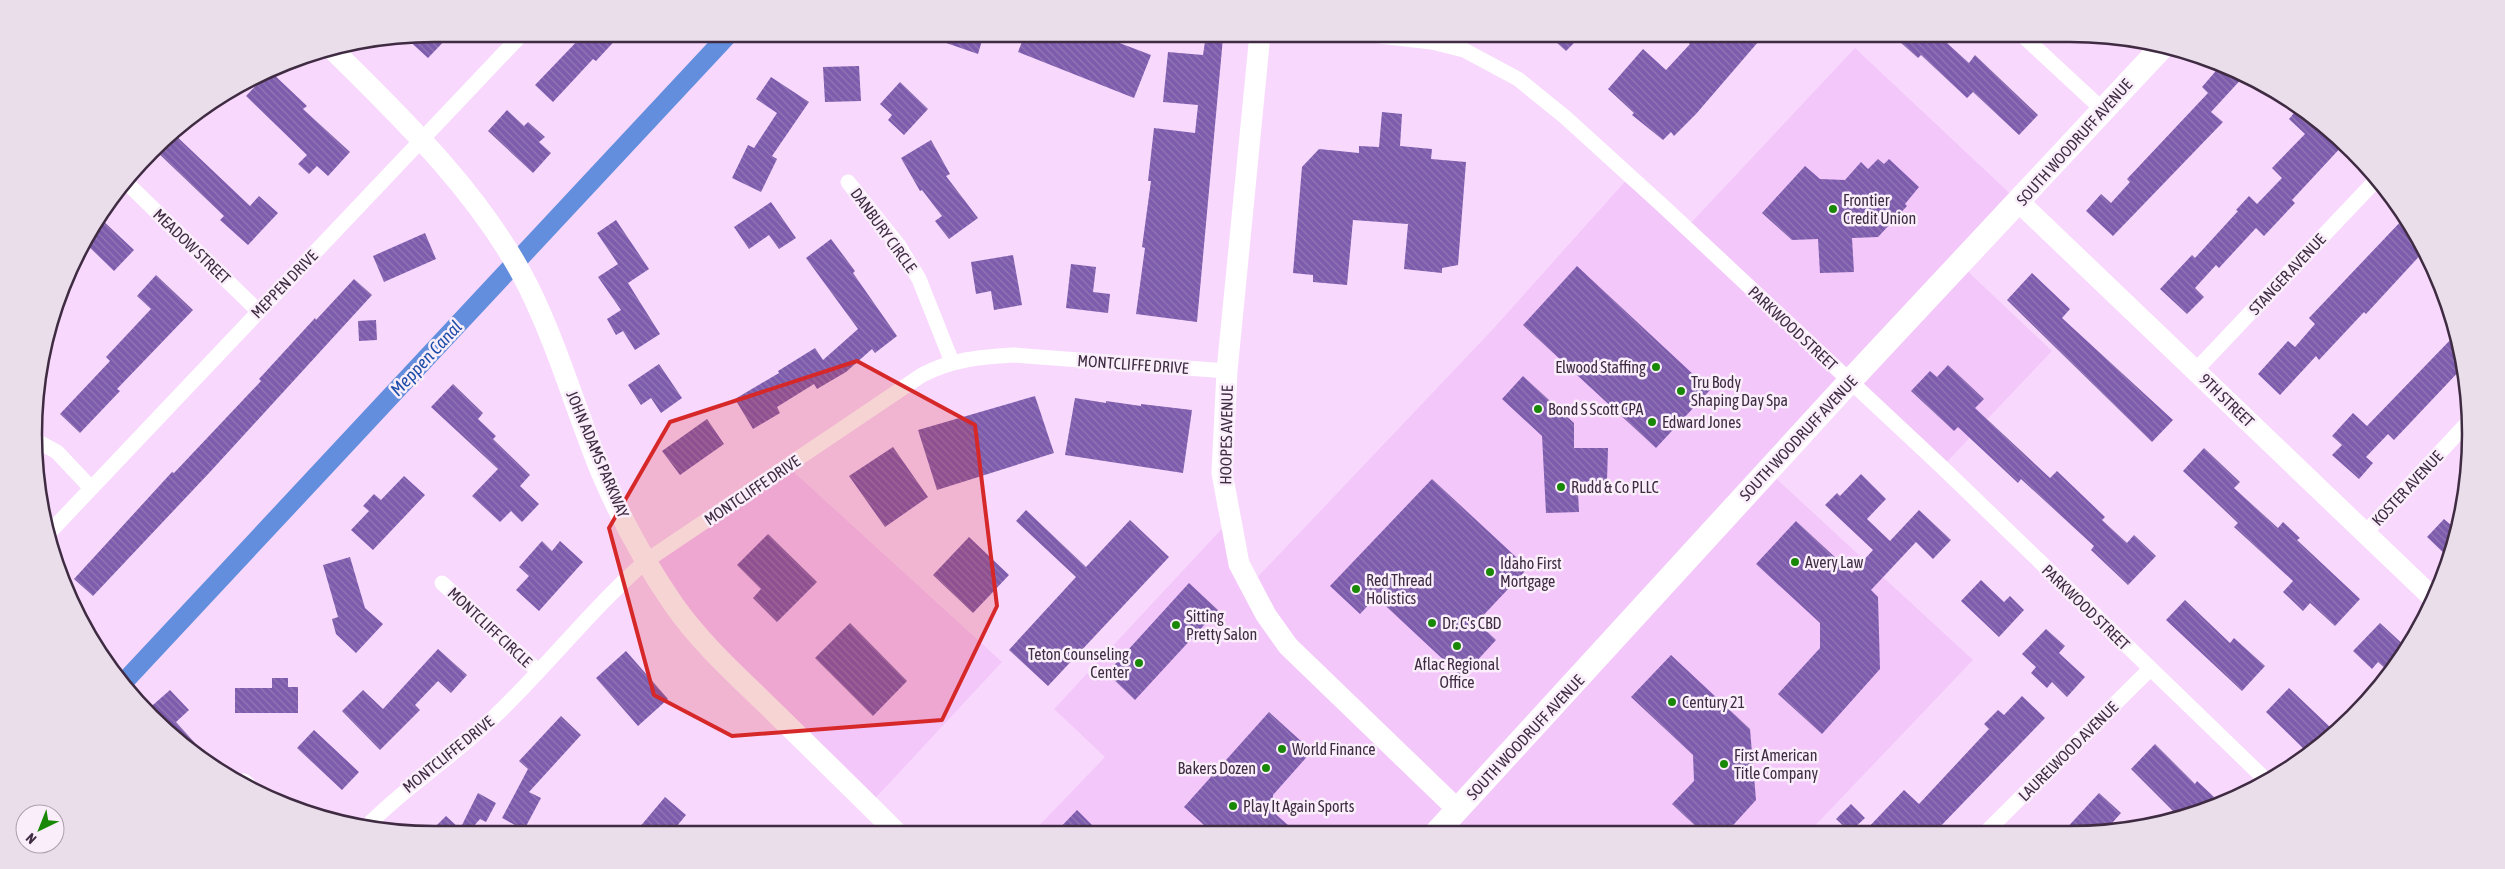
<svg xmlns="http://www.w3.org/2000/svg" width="2505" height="869" font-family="'Asap Condensed',sans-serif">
<defs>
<pattern id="building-back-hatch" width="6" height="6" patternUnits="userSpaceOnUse" patternTransform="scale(1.25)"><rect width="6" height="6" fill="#7d5bad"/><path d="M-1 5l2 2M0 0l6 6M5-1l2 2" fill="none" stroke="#9379b4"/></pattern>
</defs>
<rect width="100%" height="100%" fill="#f8d9fd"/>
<path fill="#f4c7fb" d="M1855 48 2019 202 1961 265 2052 351 1942 467 1850 381 1768 471 1973 660 1809 832 1031 834 1105 757 1054 709 1229 521 1250 585 1494 328 1630 176 1687 227Z
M787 466 1002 662 869 805 706 646 646 561Z"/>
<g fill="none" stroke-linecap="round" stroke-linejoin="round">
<path stroke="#638edd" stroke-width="19" d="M123 683 729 34"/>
</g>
<path fill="url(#building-back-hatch)" d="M434 34H451L428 58 405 37Z
M584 34H621L596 61 593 59 553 102 535 85Z
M926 34H984L978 54 926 36Z
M1025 34H1096L1151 55 1134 98 1018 52Z
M1547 34H1583L1566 51Z
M1678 34H1765L1696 114 1674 136 1671 132 1663 140 1632 115 1634 113 1608 89 1643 49 1666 70 1690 44Z
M1891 34H1937L1969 63 1975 55 2038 115 2019 135 1973 92 1967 98 1921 55 1918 58Z
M1206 35 1223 38 1197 322 1136 314 1145 248 1142 247 1151 181H1148L1154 128 1195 133 1198 105 1163 102 1168 52 1203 55Z
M2221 65 2246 74 2211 112 2223 122 2113 236 2086 211 2101 194 2111 203 2130 182 2127 179 2208 93 2202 87Z
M859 66 861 101 825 102 823 67Z
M270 71 307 106 303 109 350 152 328 176 317 166 309 174 298 164 307 155 246 96Z
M771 77 809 102 772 156 777 159 761 192 732 178 748 145 754 148 777 113 756 99Z
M900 82 928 109 904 135 888 120 892 115 880 104Z
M2299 107 2314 116 2344 144 2292 200 2295 203 2264 236 2256 228 2219 268 2216 265 2195 288 2204 297 2187 314 2160 289 2192 255 2195 258 2238 211 2236 210 2249 196 2257 204 2282 178 2272 168 2305 134 2289 119Z
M507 110 524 126 528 122 545 137 539 142 551 153 533 173 488 131Z
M1382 112 1402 114 1400 146 1432 149 1431 159 1466 162 1458 265 1442 268V273L1404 269 1408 224 1353 220 1347 285 1313 282V275L1293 273 1302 167 1319 149 1359 153V146L1379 147Z
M172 132 250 206 259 196 278 213 248 245 220 220 224 216 155 150Z
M931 140 950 174 946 176 978 218 949 239 935 221 942 216 922 190 920 191 901 158Z
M1878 159 1884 164 1889 159 1919 187 1905 204 1907 206 1878 237 1852 238 1854 272 1820 273 1818 239 1792 240 1762 213 1805 166 1820 179 1845 180 1861 162 1868 169Z
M771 202 796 238 779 249 769 235 749 249 734 227Z
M2405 217 2417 234 2425 250 2366 314 2364 312 2319 360 2316 356 2280 395 2258 374 2288 341 2295 347 2315 324 2309 318Z
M100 218 134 250 114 271 84 242Z
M616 220 649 269 628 283 660 334 635 350 623 331 616 335 607 319 621 310 598 277 618 264 597 233Z
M425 233 436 259 384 282 373 256Z
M831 239 855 271 853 273 897 336 875 353 872 349 846 372 817 389 814 384 777 407 780 413 753 429 735 399 779 373 778 371 815 348 823 360 858 329 806 258Z
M1013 255 1022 305 994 310 991 291 976 294 971 262Z
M1071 264 1096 267 1093 292 1110 294 1108 313 1066 308Z
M1577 266 1710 390 1656 448 1523 325Z
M2032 273 2070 309 2062 318 2173 420 2152 442 2007 300Z
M156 275 193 310 117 389 120 391 80 433 60 414 110 361 106 357 151 309 137 296Z
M354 279 372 295 210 472 93 596 74 579 172 472 174 473 261 381 259 379 315 318 316 320Z
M376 320 377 340 359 341 358 321Z
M2456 334 2464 366 2394 440 2388 434 2366 457 2373 463 2359 479 2332 455 2342 445 2332 436 2353 413 2367 426Z
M659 364 682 398 661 413 651 398 641 405 628 385Z
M1948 365 1984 399 1975 408 2050 478 2057 471 2105 517 2102 520 2127 543 2134 535 2156 556 2128 585 2091 550 2094 546 2021 479 2018 483 1958 427 1954 431 1911 391 1930 371 1937 377Z
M1523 376 1574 423V448H1608L1607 481H1588L1578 492 1579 512 1546 513 1542 436 1502 399Z
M453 384 483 413 478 419 496 436 493 439 530 475 520 486 539 504 522 522 511 511 500 522 472 496 498 469 431 407Z
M1035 396 1054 453 937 490 918 430Z
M1075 398 1106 403V401L1141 406V404L1192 410 1183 473 1065 455Z
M707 419 724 444 680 475 662 451Z
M893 447 928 497 885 527 849 476Z
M2204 448 2240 482 2234 488 2278 528 2283 522 2300 538 2297 540 2360 599 2335 626 2310 603 2303 611 2283 592 2293 581 2234 527 2238 523 2183 471Z
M1861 474 1886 499 1867 519 1890 541 1919 510 1951 540 1933 559 1916 542 1871 590 1878 597 1880 669 1822 734 1778 694 1820 648V623L1756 564 1796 521 1852 573 1873 550 1825 505 1837 493 1840 496Z
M404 476 425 495 373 550 351 530 369 511 363 506 374 494 381 500Z
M1432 479 1528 568 1477 622 1496 640 1462 677 1376 597 1360 614 1330 586Z
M1026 510 1086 567 1130 520 1169 557 1048 686 1009 650 1076 577 1016 521Z
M2444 519 2459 532 2449 558 2427 537Z
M768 534 817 582 777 622 753 598 761 589 737 565Z
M969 537 1009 575 973 613 933 575Z
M542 541 552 551 560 541 583 562 539 611 516 590 529 576 519 567Z
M350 557 365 608 383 624 356 653 336 634 332 619 338 617 323 565Z
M1981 580 2004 602 2010 596 2024 610 1999 637 1961 601Z
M1189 583 1218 610 1135 700 1107 673Z
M2185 600 2230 643 2234 638 2265 666 2242 691 2166 620Z
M850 623 907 681 873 716 815 658Z
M2380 623 2407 648 2388 671 2378 662 2372 669 2353 651Z
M2046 629 2065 646 2059 653 2085 677 2067 697 2052 682 2047 688 2031 673 2036 667 2022 654Z
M438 649 467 675 451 693 438 681 415 705 420 710 380 750 342 711 363 690 383 709Z
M626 651 668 699 638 726 596 678Z
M1671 655 1750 729 1756 800 1726 833H1703L1672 804 1694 781 1693 755 1631 697Z
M272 678H288V687H298V713H235V688H272Z
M2289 688 2331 728 2308 753 2266 712Z
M170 690 189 710 176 722 195 743 190 749 146 711Z
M2022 696 2045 718 1935 832H1864L1904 790 1919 804 1989 729 1984 724 1998 710 2004 715Z
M1269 712 1312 751 1273 795 1272 811 1297 833 1214 834 1184 807Z
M561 716 581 735 529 792 541 798 524 830 502 818 528 769 519 761Z
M314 730 359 772 342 790 297 748Z
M2155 744 2195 784 2197 781 2214 797 2204 807 2177 815 2131 769Z
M478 793 496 803 486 822 480 819 466 835 428 834 446 816 460 829Z
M2099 793 2121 813 2104 832H2063Z
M665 797 686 815 677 826 687 835H633Z
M1851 804 1865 818 1850 832 1836 819Z
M1077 810 1101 834H1054Z"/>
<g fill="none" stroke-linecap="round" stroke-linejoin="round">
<path stroke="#fff" stroke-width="15" d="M1362 34 1432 42 1464 50 1518 79 1565 117 1664 207 1942 467 2267 781
M2021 34 2103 110
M125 181 258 311
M848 182 899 246 919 279 952 362
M2196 370 2378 178
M35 440 57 452 91 488
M2365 533 2469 421
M47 535 522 34
M442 583 538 671
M244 781 248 784
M367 826C406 786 453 757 493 718 546 668 591 609 646 561L922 375C953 359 980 357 1014 355L1227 371
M1986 832 2150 669"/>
<path stroke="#fff" stroke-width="21" d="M1260 34 1227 371 1222 473 1239 564 1266 615 1288 646 1458 810
M332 49C404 120 483 196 529 288 557 345 575 407 599 467 619 515 645 563 674 605 700 642 733 672 765 703 809 746 854 790 898 834
M2019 202 2433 598"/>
<path stroke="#fff" stroke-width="24" d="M1436 833 1850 381 2163 46"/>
</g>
<path fill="#d62828" fill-opacity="0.2" stroke="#d62828" stroke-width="4" stroke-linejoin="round" d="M857 361 975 425 997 606 942 720 732 736 654 695 609 528 670 422Z"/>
<g fill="#188806" stroke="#f9eefa" stroke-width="2">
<circle cx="1833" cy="209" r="5"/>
<circle cx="1656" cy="367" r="5"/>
<circle cx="1681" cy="391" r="5"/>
<circle cx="1538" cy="409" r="5"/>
<circle cx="1652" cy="422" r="5"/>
<circle cx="1561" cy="487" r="5"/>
<circle cx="1795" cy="562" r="5"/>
<circle cx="1490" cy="572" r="5"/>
<circle cx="1356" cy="589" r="5"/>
<circle cx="1432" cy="623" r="5"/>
<circle cx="1176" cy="625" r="5"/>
<circle cx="1457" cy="646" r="5"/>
<circle cx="1139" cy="663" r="5"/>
<circle cx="1672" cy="702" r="5"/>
<circle cx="1282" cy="749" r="5"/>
<circle cx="1724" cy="764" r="5"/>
<circle cx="1266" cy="768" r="5"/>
<circle cx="1233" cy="806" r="5"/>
</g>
<g text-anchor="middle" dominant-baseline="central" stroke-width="5" stroke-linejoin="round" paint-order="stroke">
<g font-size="16" fill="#3f2b42" stroke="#f9eefa">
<text transform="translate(2074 142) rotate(-48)">SOUTH WOODRUFF AVENUE</text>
<text transform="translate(884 230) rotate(54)">DANBURY CIRCLE</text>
<text transform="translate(192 246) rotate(44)">MEADOW STREET</text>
<text transform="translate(2287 274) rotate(-47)">STANGER AVENUE</text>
<text transform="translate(284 284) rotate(-46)">MEPPEN DRIVE</text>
<text transform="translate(1793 328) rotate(43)">PARKWOOD STREET</text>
<text transform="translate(1133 364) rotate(4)">MONTCLIFFE DRIVE</text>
<text transform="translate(2227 400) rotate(44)">9TH STREET</text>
<text transform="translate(1226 435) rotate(-89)">HOOPES AVENUE</text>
<text transform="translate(1798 438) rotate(-47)">SOUTH WOODRUFF AVENUE</text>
<text transform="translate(598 454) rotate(67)">JOHN ADAMS PARKWAY</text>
<text transform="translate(2407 488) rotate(-47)">KOSTER AVENUE</text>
<text transform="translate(752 490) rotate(-34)">MONTCLIFFE DRIVE</text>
<text transform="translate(2086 607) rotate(44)">PARKWOOD STREET</text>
<text transform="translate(490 627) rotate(43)">MONTCLIFF CIRCLE</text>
<text transform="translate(1525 737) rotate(-47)">SOUTH WOODRUFF AVENUE</text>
<text transform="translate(2068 751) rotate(-45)">LAURELWOOD AVENUE</text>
<text transform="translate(448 754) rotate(-39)">MONTCLIFFE DRIVE</text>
</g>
<g font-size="16" fill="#3f2b42" stroke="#f9eefa" text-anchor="start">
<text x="1843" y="200">Frontier<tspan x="1843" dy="18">Credit Union</tspan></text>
<text x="1646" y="367" text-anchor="end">Elwood Staffing</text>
<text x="1691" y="382">Tru Body<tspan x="1691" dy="18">Shaping Day Spa</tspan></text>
<text x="1548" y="409">Bond S Scott CPA</text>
<text x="1662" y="422">Edward Jones</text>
<text x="1571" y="487">Rudd &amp; Co PLLC</text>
<text x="1805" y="562">Avery Law</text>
<text x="1500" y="563">Idaho First<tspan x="1500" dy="18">Mortgage</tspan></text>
<text x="1366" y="580">Red Thread<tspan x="1366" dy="18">Holistics</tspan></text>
<text x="1186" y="616">Sitting<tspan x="1186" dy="18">Pretty Salon</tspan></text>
<text x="1442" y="623">Dr. C's CBD</text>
<text x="1129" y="654" text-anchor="end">Teton Counseling<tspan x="1129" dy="18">Center</tspan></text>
<text x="1457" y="664" text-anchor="middle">Aflac Regional<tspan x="1457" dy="18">Office</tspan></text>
<text x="1682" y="702">Century 21</text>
<text x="1292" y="749">World Finance</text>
<text x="1734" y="755">First American<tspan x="1734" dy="18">Title Company</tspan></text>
<text x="1256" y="768" text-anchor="end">Bakers Dozen</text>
<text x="1243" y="806">Play It Again Sports</text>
</g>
<g font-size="18" font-style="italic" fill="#1b4ca8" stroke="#f9eefa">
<text transform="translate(426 358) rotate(-47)">Meppen Canal</text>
</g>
</g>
<path d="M0 0H2505V869H0ZM434 42H2070A392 392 0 0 1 2462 434V434A392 392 0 0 1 2070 826H434A392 392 0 0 1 42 434V434A392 392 0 0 1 434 42Z" fill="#eadeeb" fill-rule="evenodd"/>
<path fill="none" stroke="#3f2b42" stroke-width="2.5" d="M434 42H2070A392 392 0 0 1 2462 434V434A392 392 0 0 1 2070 826H434A392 392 0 0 1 42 434V434A392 392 0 0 1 434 42Z"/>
<g transform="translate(40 829) rotate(223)"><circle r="24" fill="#f9eefa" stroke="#afa0b0"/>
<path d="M0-4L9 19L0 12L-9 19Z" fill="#188806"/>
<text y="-8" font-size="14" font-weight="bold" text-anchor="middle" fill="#3f2b42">N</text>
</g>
</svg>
